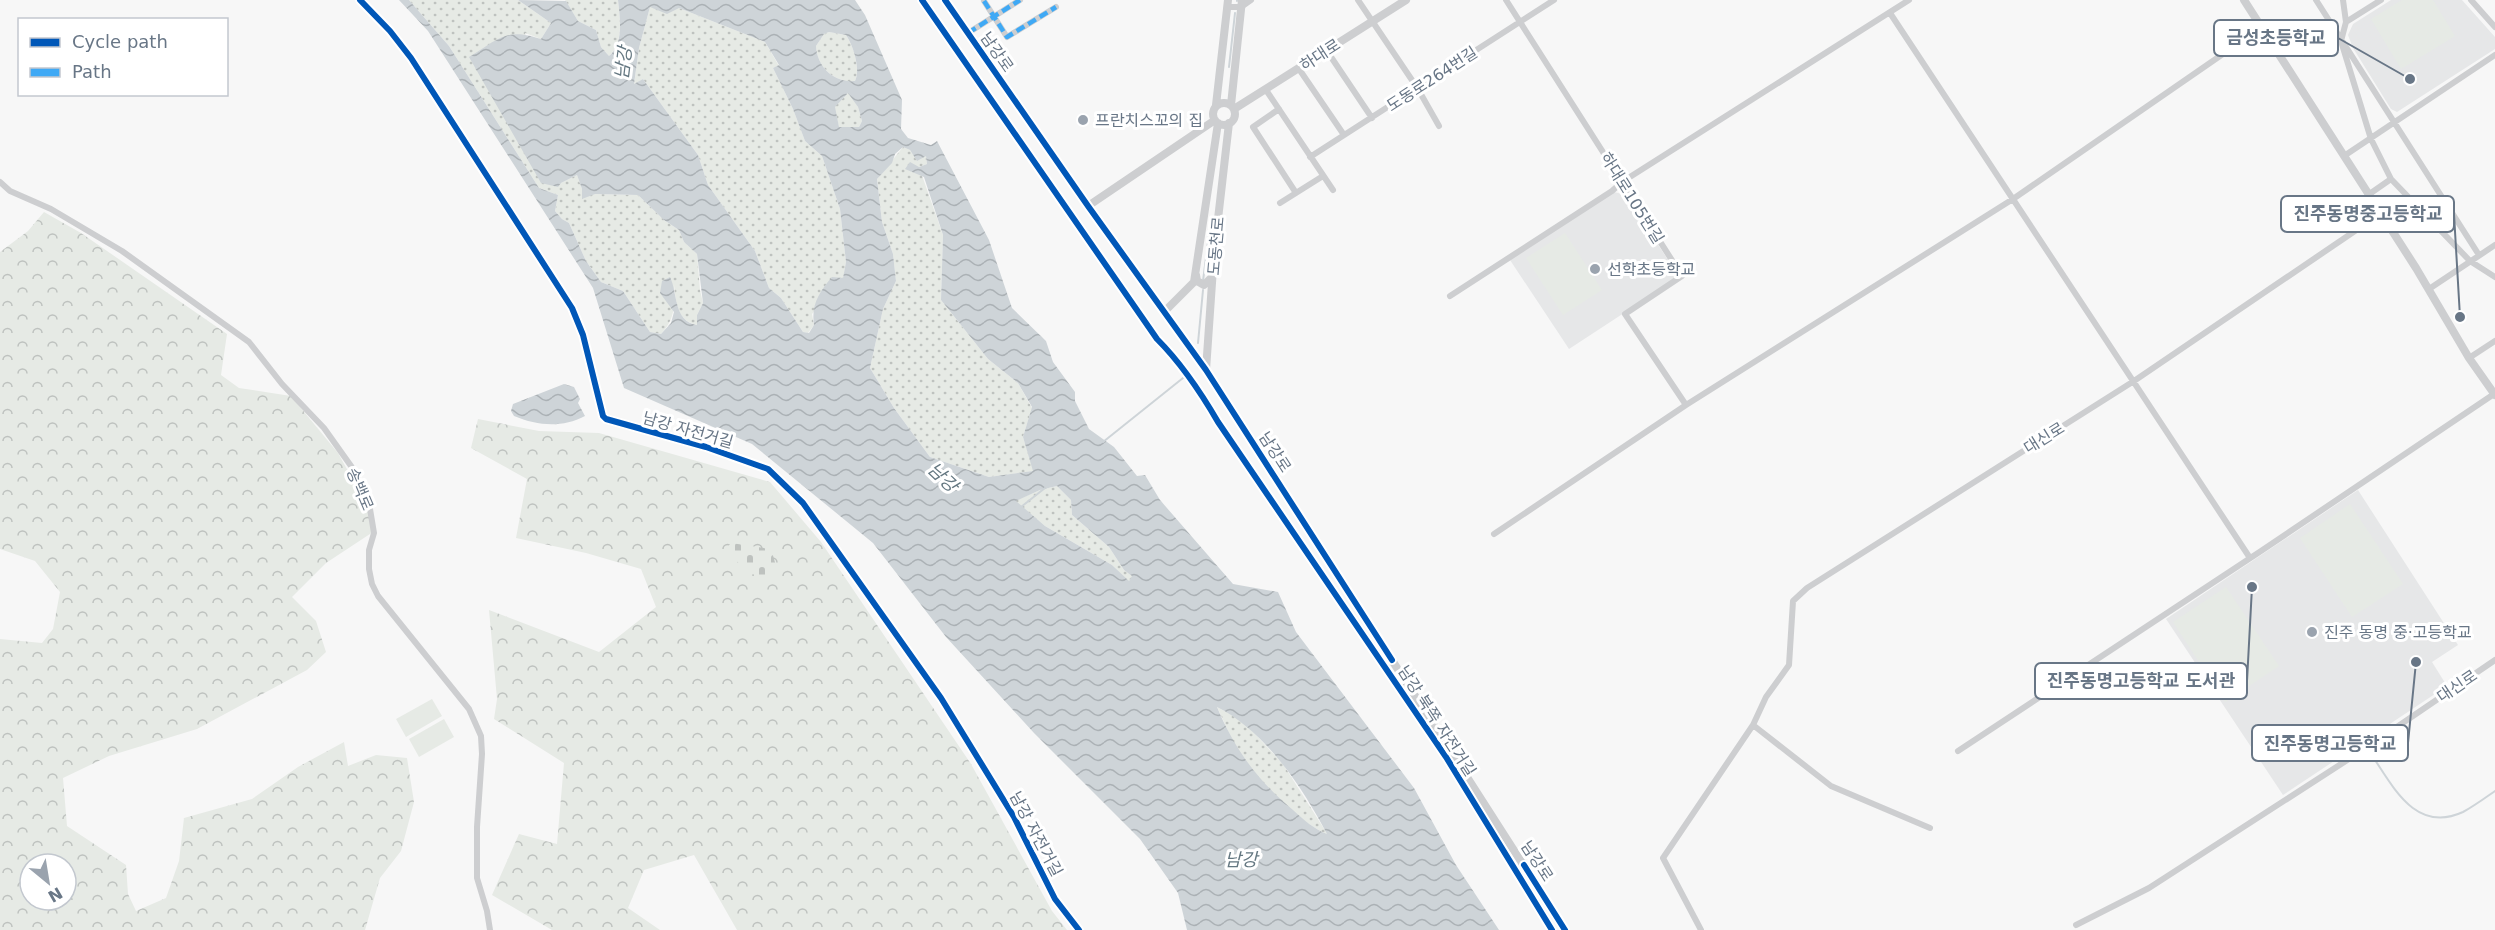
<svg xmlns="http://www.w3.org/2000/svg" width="2495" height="930" font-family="'DejaVu Sans','Noto Sans KR',sans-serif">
<defs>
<pattern id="grass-dots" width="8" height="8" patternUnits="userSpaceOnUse" patternTransform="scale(1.5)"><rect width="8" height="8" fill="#e6eae5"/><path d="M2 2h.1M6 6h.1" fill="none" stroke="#bec2bf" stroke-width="1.8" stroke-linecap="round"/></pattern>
<pattern id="forest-crowns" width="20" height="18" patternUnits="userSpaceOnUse" patternTransform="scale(1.5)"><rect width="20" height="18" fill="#e6eae5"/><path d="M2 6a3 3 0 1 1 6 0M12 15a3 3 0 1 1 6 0" fill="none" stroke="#bec2bf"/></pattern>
<pattern id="cemetery-stones" width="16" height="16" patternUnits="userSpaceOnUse" patternTransform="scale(1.5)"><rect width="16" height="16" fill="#e6eae5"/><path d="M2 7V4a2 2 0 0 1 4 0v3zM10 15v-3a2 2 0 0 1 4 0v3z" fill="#bec2bf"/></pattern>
<pattern id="water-waves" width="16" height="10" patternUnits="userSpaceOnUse" patternTransform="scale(1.5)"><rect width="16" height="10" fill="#ced4d8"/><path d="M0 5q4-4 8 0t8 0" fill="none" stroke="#abb1b5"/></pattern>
</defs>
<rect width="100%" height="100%" fill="#f7f7f7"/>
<path fill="#e6e7e8" d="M2391 0H2462L2495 37V49L2397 112 2391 109 2353 48 2348 35 2353 24Z
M1614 192 1626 195 1679 277 1569 349 1510 260Z
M2358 490 2458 645 2432 662 2447 686 2283 795 2166 619Z"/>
<path fill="url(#grass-dots)" d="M409 0H518L551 23 541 39 525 33 561 183 577 175 582 189 595 194 638 195 664 220 679 230 684 242 697 254 700 290 703 303 697 315V325C677 321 676 302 674 285 674 307 676 317 661 334L650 332 623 291 601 282 586 261 569 223 562 219 555 211 558 195 539 188 449 46Z
M565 0H618C620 18 624 43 609 56L601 47 596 30 578 21Z
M650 7 679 8 765 42 779 66 773 68 793 109 805 141 822 156 840 209 846 262 843 279 812 314 814 325 808 333 803 332 781 298 769 288 755 251 708 185 698 155 643 79 634 85 639 48Z
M829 32 846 35C853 45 861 69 855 81 833 83 817 66 816 46L824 34Z
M849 92 858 107 862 121 859 127H839L834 107Z
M903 147 910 150 917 160 926 155 927 164 919 167 943 235 941 300 988 359 1018 383 1032 408 1023 437 1034 471 989 477 930 457 894 408 870 368 883 309 896 281 893 254 882 222 877 179Z
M1057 486 1071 500 1072 515 1109 547 1124 570 1133 576 1128 582 1112 565 1045 526 1015 501 1040 490Z
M1217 707 1243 721 1283 764 1328 835C1295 819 1263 788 1242 757 1232 742 1225 723 1217 707Z"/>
<path fill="url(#forest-crowns)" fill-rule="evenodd" d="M44 212 81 233 227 334 221 375 239 388 291 396 338 453 369 509 373 532 326 563 292 597 316 621 326 652 307 670 197 729 109 756 63 778 67 826 126 865 128 894 136 911 166 898 179 861 184 818 252 799 298 767 344 742 348 766 376 755 407 758 414 802 401 851 380 878 365 930H0V639L42 643 53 629 60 592 35 561 0 549V252L28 231ZM30 864H66V900H30Z
M478 419 539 431 599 433 770 482 821 542 971 764 1052 911 1067 930H737L694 855 644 870 628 908 660 930H552L492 895 519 834 557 844 564 763 494 719 497 699 489 610 599 652 656 607 641 569 586 553 516 538 527 479 471 448Z"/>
<path fill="url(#cemetery-stones)" d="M731 543 764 548 772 552 778 573C756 586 740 565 726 549Z"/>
<path fill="#e6eae5" d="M2402 0H2433L2455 36 2401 69 2371 19Z
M1565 233 1602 290 1563 315 1526 258Z
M2350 504 2403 584 2352 617 2300 538Z
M2226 587 2279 666 2225 702 2173 622Z
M432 699 442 716 406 737 396 719Z
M444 719 454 737 419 757 409 739Z"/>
<path fill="url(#water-waves)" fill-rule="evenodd" d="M399 0H409L449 46 539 188 558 195 555 211 562 219 569 223 586 261 601 282 623 291 650 332 661 334 671 323 674 312 660 293 662 281 670 277C678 293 673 321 697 325V315L703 303 697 254 684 242 679 230 664 220 638 195 595 194 582 199V189L577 175 561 183 558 187 541 183 469 57C499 39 506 27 541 39L551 23 518 0 566 1 578 21 596 30 601 47 609 56C624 44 620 18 618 0H855L865 15 902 100 901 129 908 138 931 145 937 141 989 240 1012 308 1046 341 1053 362 1075 392V401L1089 429 1114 447 1137 476 1145 475 1160 500 1233 584 1278 592 1296 632 1414 788 1456 865 1499 930H1187L1178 893 1140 839 1034 733 946 637 873 543 752 444 624 388 593 288 428 31ZM650 7 667 14 679 8 765 42 779 65 773 68 793 109 805 141 822 156 840 209 846 262 843 278 832 277C819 292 811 305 814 325L809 333 803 332 781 298 769 288 755 251 708 185 698 155 643 79 634 84 639 48ZM829 32 846 35C853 45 861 69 855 81 833 83 817 66 816 46L824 34ZM848 93 858 107 862 121 859 127H839L835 107ZM903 147 910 150 917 161 926 156 927 164 919 167 910 162 905 169 924 177 943 235 941 300 988 359 1018 383 1032 407 1023 437 1033 471 989 477 930 457 894 408 870 368 883 309 896 281 893 254 882 222 877 179 892 163 895 154ZM1057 486 1071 500 1072 515 1109 547 1124 570 1132 576 1129 581 1112 565 1045 526 1016 501 1040 490ZM1217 707C1265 731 1303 788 1327 834 1314 829 1304 820 1293 810 1258 781 1235 750 1217 707Z
M564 384 574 387 580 399 578 403 585 416C562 428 538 426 514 416L511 411 513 404Z"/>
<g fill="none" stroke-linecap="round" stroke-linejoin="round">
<path stroke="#ced4d8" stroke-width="2" d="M1237 1V0
M1229 67 1235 13
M1203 281 1211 219
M1198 343 1203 290
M1103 442 1183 378
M1021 507 1045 488
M2371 754C2393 786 2415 834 2463 812 2474 806 2485 798 2495 791"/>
<path stroke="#cdced0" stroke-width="6" d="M1358 0 1418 89 1439 126
M1506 0 1682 276 1625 314 1686 405
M2316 0 2479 255
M2343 0 2346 22 2341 41 2371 139 2391 179 2470 261 2495 277
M2471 0 2495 27
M984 1 1007 37 1056 7
M1227 7H1241L1251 0
M1890 13 2250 558
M2346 22 2381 0
M968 33 1020 0
M1327 51 1372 118
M1299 69 1344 135
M1266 90 1333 190
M1279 109 1253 127 1296 193
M2344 156 2495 55
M1310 157 1554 0
M0 182 10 191 51 209 122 251 249 342 282 384 324 428 356 473 369 503 374 533 369 550V569L372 584 378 596 469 709 481 736 482 754 477 827V878L487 911 490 930
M2368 195 2391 179
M1280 203 1323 176
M2429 289 2495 245
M1450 296 1612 191 1622 182 1909 0
M2469 358 2495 341
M1494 534 1686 405 2013 199 2262 27
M1753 725 1831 786 1930 828
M1958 751 2261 551 2494 394
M2076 925 2149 888 2369 746 2495 660
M1701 930 1663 858 1753 725 1766 697 1789 665 1793 601 1807 588 2134 381 2380 214"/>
<path stroke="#cdced0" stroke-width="8" d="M945 0 1088 206 1206 370 1565 930
M2244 0 2416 268 2469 358 2495 395
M1213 114a11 11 0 1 1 22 0a11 11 0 1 1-22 0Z
M1216 105 1228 0
M1231 105 1242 0
M1234 109 1406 0
M1088 206 1215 120
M1196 275 1197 281 1204 285 1212 277
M1164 312 1194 282 1218 123
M1206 370 1214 254 1229 123"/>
<path stroke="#3fa9f5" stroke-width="4.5" stroke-dasharray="9 4.5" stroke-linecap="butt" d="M984 1 1007 37 1056 7
M968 33 1020 0"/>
<defs>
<path id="cycleway" d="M360 0 390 31 411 58 572 308 583 335 603 416 606 419 706 447 768 469 803 503 941 698 1014 817 1055 899 1079 930
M922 0 1157 339C1182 364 1200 391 1218 422L1446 757 1552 930
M945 0 1088 206 1206 370 1392 660
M1524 865 1565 930"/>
</defs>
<use href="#cycleway" stroke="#fff" stroke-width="10"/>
<use href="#cycleway" stroke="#0057b8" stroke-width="6"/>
</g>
<g fill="#9aa3ae" stroke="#fff" stroke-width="2">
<circle cx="1083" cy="120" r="6"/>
<circle cx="1595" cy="269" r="6"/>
<circle cx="2312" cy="632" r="6"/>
</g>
<g text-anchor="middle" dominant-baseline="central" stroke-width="6" stroke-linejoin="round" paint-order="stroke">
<g font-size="16" fill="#687686" stroke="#fff">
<text transform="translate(997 52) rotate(55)">남강로</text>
<text transform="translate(1320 55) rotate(-33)">하대로</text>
<text transform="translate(1432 79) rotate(-33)">도동로264번길</text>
<text transform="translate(1632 198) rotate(58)">하대로105번길</text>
<text transform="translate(1216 246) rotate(-85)">도동천로</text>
<text transform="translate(688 430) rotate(16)">남강 자전거길</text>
<text transform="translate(2044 438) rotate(-32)">대신로</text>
<text transform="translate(1275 452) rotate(57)">남강로</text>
<text transform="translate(360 489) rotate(67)">송백로</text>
<text transform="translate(2457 686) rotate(-34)">대신로</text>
<text transform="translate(1437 721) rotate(57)">남강 북쪽 자전거길</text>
<text transform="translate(1036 834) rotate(62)">남강 자전거길</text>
<text transform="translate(1537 861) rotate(57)">남강로</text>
</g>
<g font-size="16" fill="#687686" stroke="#fff" text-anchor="start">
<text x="1095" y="120">프란치스꼬의 집</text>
<text x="1607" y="269">선학초등학교</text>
<text x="2324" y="632">진주 동명 중·고등학교</text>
</g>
<g font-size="18" font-style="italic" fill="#647781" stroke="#fff">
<text transform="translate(623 63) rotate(-83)">남강</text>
<text transform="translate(943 477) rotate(44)">남강</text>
<text x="1241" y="859">남강</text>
</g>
</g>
<path fill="none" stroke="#687686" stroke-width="2" d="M2410 79L2338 38M2460 317L2454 214M2252 587L2247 681M2416 662L2408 743"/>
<g fill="#687686" stroke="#fff" stroke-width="2">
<circle cx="2410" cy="79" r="6"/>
<circle cx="2460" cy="317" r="6"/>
<circle cx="2252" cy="587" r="6"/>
<circle cx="2416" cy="662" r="6"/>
</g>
<g fill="#fff" stroke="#687686" stroke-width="2">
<rect x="2214" y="20" width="124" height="36" rx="6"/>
<rect x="2281" y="196" width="173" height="36" rx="6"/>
<rect x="2035" y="663" width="212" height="36" rx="6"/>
<rect x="2252" y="725" width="156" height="36" rx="6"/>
</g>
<g font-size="18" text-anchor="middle" font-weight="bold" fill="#687686">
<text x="2276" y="44">금성초등학교</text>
<text x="2368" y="220">진주동명중고등학교</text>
<text x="2141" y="687">진주동명고등학교 도서관</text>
<text x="2330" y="750">진주동명고등학교</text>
</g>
<rect x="18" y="18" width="210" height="78" fill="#ffffff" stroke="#c3c8cf" stroke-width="1.5"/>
<rect x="30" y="38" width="30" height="9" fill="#0057b8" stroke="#c3c8cf" stroke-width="1.5"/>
<text x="72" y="48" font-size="18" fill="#687686">Cycle path</text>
<rect x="30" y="68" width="30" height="9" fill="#3fa9f5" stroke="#c3c8cf" stroke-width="1.5"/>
<text x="72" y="78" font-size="18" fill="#687686">Path</text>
<g transform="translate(48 882) rotate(150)"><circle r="28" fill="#ffffff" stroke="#c3c8cf" stroke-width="1.5"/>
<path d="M0-4.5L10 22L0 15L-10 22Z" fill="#9aa3ae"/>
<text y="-9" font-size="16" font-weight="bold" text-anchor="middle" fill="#687686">N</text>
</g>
</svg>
